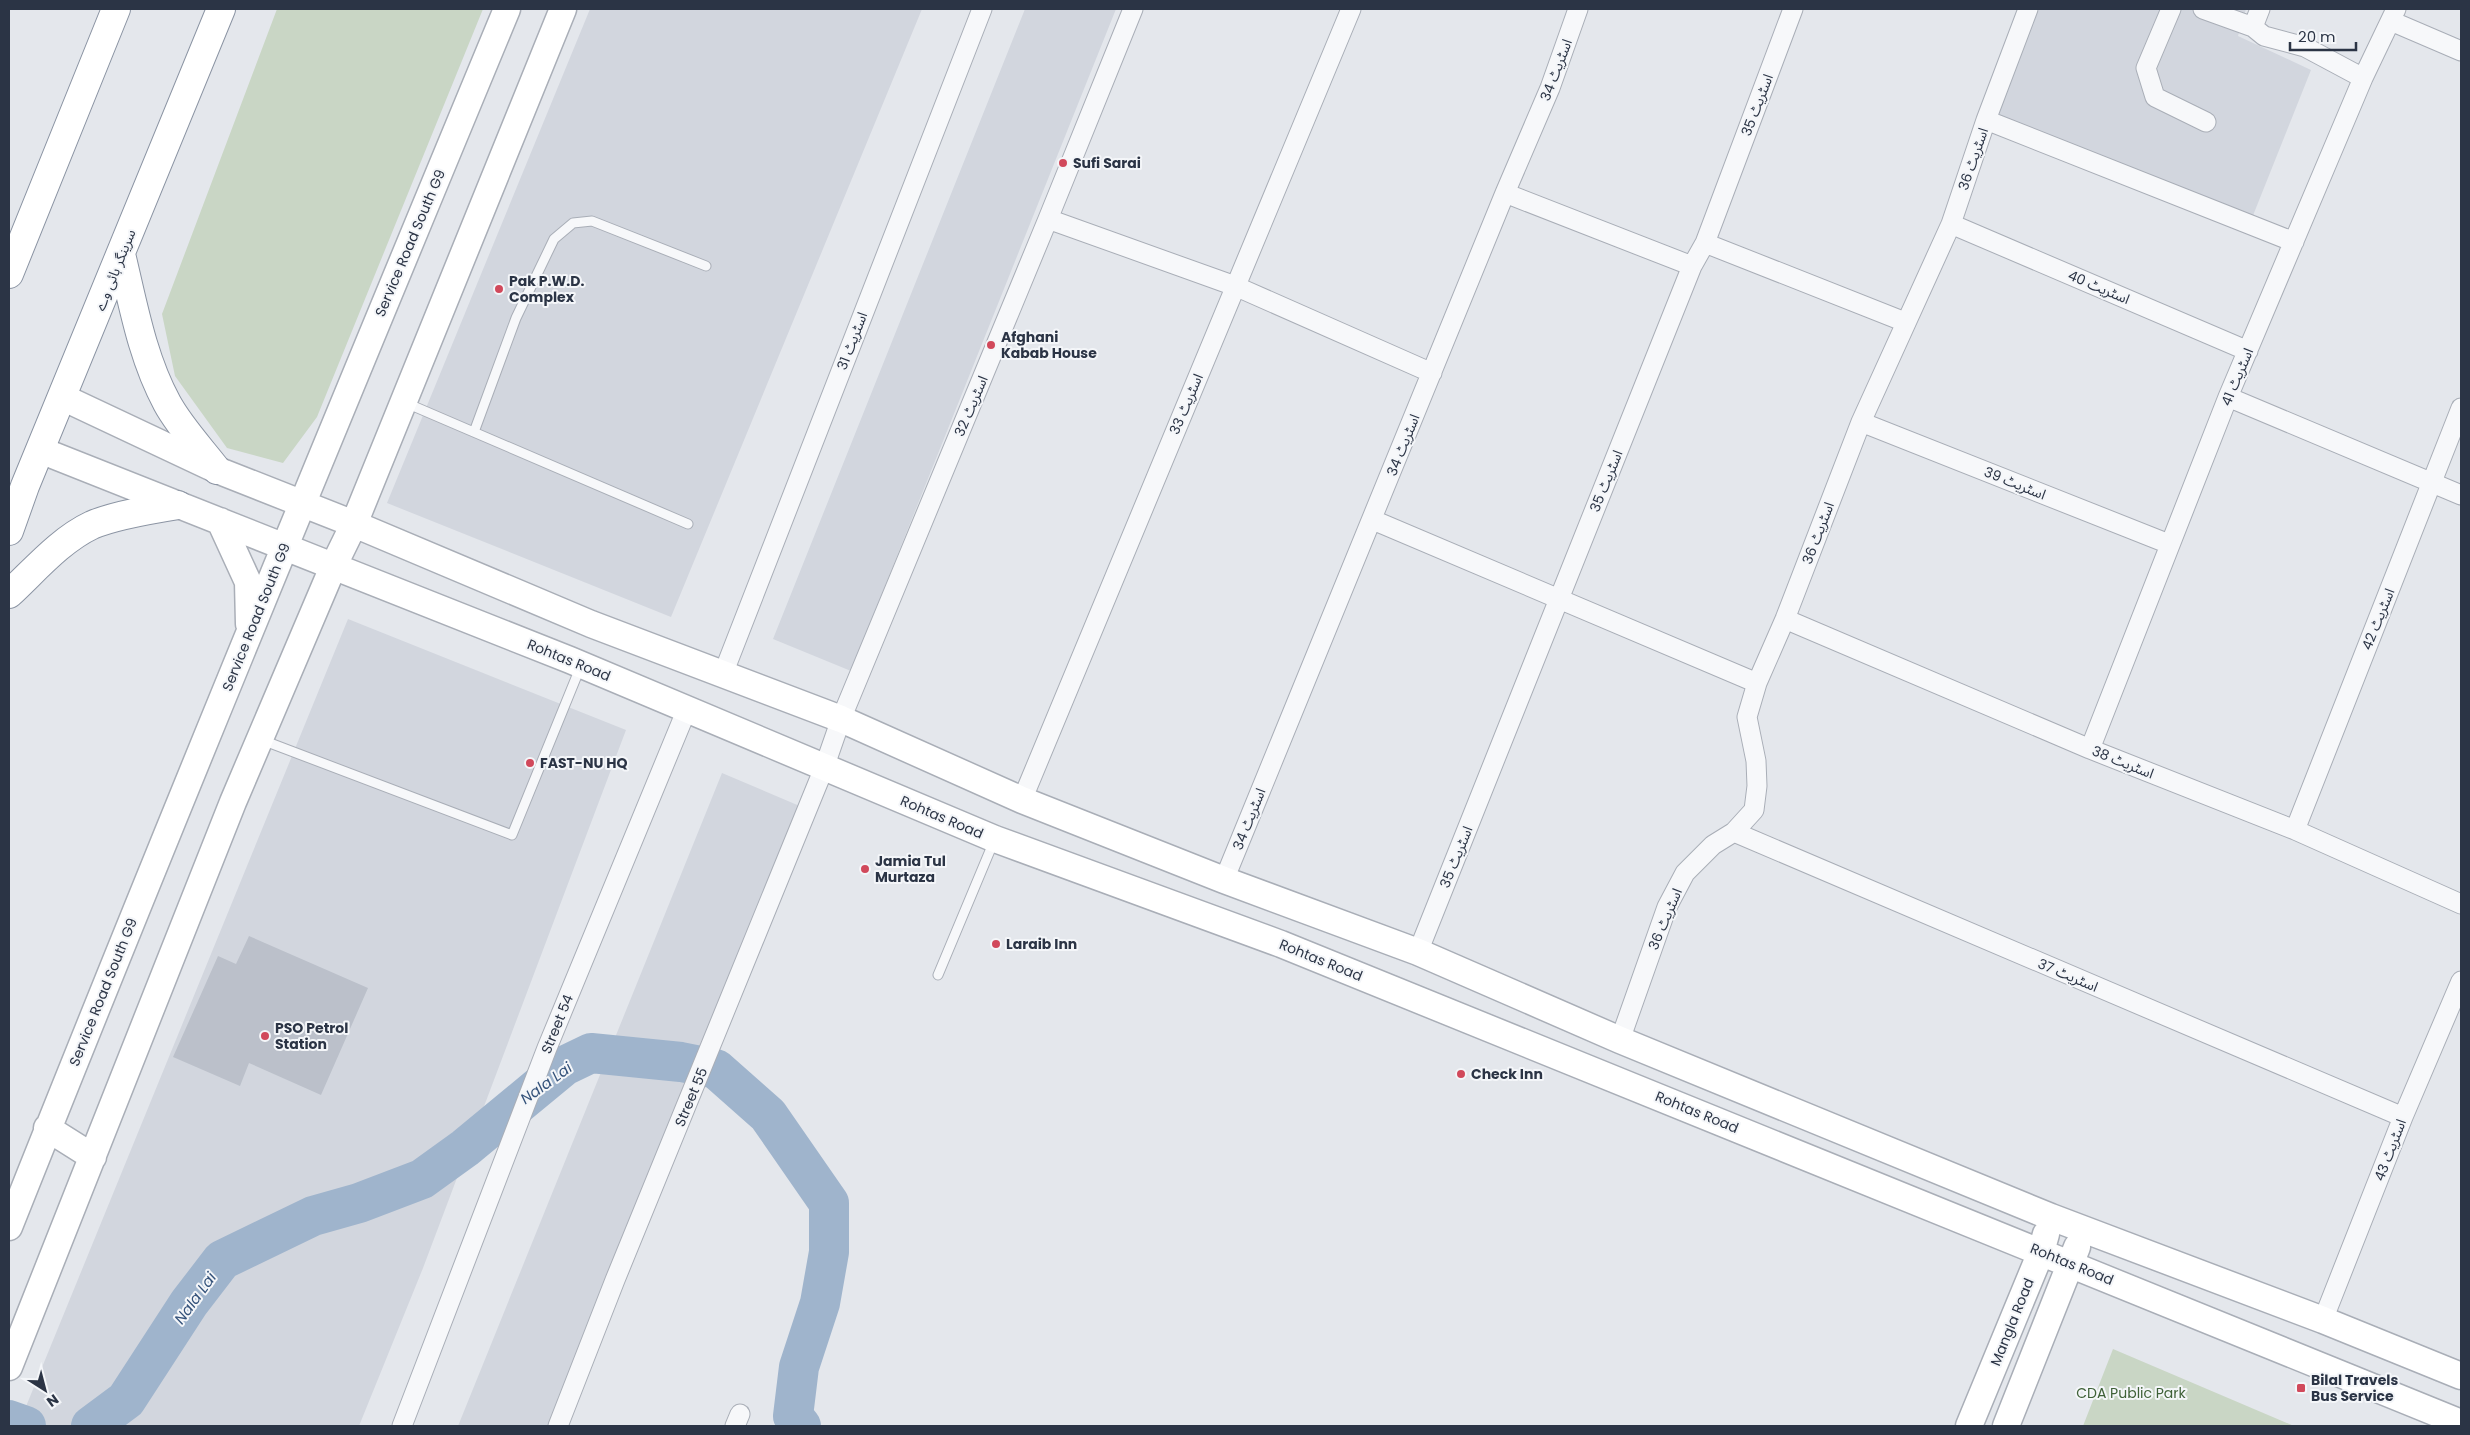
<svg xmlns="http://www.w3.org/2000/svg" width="2470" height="1435" font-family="Poppins,'Noto Sans Arabic',sans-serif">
<rect width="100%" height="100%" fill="#e4e7ec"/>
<path fill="#d2d6de" d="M590 9H922L671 617 387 503Z
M1025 9H1116L851 671 773 639Z
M2039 9H2246L2238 36 2311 70 2250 223 1997 114Z
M348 619 626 730 423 1268 359 1426H18Z
M722 773 802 807 548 1426H458Z"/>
<path fill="#c9d6c5" d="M277 9H483L317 417 283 463 227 448 175 376 162 314Z
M2113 1349 2294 1426H2083Z"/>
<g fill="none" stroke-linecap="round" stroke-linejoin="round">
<path stroke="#9fb4cc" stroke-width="40" d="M9 1420 26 1426
M91 1426 126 1400 189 1303 222 1260 313 1216 359 1203 422 1179 465 1148 564 1066 591 1053 681 1062 716 1069 768 1115 829 1203V1252L820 1303 799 1367 793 1416 801 1426"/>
</g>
<path fill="#bbc0ca" d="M249 936 368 988 321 1095 249 1063 240 1086 173 1057 218 956 236 964Z"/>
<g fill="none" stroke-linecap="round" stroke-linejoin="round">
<defs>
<path id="lane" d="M406 403 688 524
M474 432 516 318 554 239 573 223 592 221 706 266
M262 740 512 835 580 668
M938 975 994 841"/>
<path id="street" d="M2171 9 2146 68 2155 97 2206 122
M2203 9 2253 27 2264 36 2305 47 2363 78
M2391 21 2461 51
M2253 27 2260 9
M1986 120 2294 242
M1505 193 1692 266
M1048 219 1235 286 1432 373
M1951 224 2248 351
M1705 243 1905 322
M2228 397 2461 495
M1861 422 2169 544
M1373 520 1757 683
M1785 619 2090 749 2295 830 2461 904
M723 674 982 9
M2090 749 2228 397 2363 78 2396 9
M1022 800 1351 9
M2295 830 2461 408
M1734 832 2403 1117
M1224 880 1505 193 1550 88 1578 9
M1418 952 1692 266 1705 243 1793 9
M1620 1040 1667 907 1685 873 1713 845 1734 832 1754 810 1757 786 1756 761 1747 717 1757 683 1785 619 1861 422 1951 224 1986 120 2028 9
M2323 1320 2403 1117 2461 981
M402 1426 547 1048 687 709
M558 1426 615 1280 824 768 841 719 1048 219 1133 9
M735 1426 740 1414"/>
<path id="secondary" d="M62 397 217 470 354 524 591 624 841 719 1022 800 1224 880 1418 952 1620 1040 2051 1217 2323 1320 2461 1376
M40 450 570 660 995 839 1281 944 2461 1423
M220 521 248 582 249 624
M47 1128 93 1157
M9 1227C171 820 339 414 507 9
M9 1367 233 802 333 567 354 524 563 9
M1969 1426 2041 1252 2046 1234
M2006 1426 2077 1247"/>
<path id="highway" d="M121 254C133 304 142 357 167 403 180 427 200 448 217 470
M9 274 116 9
M9 531 25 486 221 9
M9 594C34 571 60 540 92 525 115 515 153 509 178 505"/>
</defs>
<use href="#lane" stroke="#a9aeb7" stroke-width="11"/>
<use href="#street" stroke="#a9aeb7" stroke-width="21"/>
<use href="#secondary" stroke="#a9aeb7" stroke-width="29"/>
<use href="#highway" stroke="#8b94a3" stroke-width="30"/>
<use href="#lane" stroke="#f7f8fa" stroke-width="9"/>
<use href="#street" stroke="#f7f8fa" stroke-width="19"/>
<use href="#secondary" stroke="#fff" stroke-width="26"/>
<use href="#highway" stroke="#fff" stroke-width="28"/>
</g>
<g fill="#d1495b" stroke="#f4f6f9" stroke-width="2">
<circle cx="1063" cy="163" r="5"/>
<circle cx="499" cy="289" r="5"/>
<circle cx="991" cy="345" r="5"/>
<circle cx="530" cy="763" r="5"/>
<circle cx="865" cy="869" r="5"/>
<circle cx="996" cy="944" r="5"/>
<circle cx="265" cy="1036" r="5"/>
<circle cx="1461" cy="1074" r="5"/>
<rect x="2296" y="1383" width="10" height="10" rx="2.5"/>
</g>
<g text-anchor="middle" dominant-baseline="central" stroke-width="4" stroke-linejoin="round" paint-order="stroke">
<g font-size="14" fill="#2b3445" stroke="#f4f6f9">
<text transform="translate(1556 70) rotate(-69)">اسٹریٹ 34</text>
<text transform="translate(1757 105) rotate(-69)">اسٹریٹ 35</text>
<text transform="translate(1973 159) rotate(-71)">اسٹریٹ 36</text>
<text transform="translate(410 243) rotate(-67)">Service Road South G9</text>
<text transform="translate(115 270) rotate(-68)">سرینگر ہائی وے</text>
<text transform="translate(2099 287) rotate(23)">اسٹریٹ 40</text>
<text transform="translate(852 341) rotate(-69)">اسٹریٹ 31</text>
<text transform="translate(2237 377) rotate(-67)">اسٹریٹ 41</text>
<text transform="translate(1186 404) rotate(-67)">اسٹریٹ 33</text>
<text transform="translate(971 406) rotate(-67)">اسٹریٹ 32</text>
<text transform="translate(1403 445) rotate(-68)">اسٹریٹ 34</text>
<text transform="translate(1606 481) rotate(-68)">اسٹریٹ 35</text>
<text transform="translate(2015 483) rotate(22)">اسٹریٹ 39</text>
<text transform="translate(1818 533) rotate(-69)">اسٹریٹ 36</text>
<text transform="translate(256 617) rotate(-68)">Service Road South G9</text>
<text transform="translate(2378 619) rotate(-68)">اسٹریٹ 42</text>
<text transform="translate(569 660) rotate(22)">Rohtas Road</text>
<text transform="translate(2123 762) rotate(22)">اسٹریٹ 38</text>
<text transform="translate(942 817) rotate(23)">Rohtas Road</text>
<text transform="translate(1249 819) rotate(-68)">اسٹریٹ 34</text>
<text transform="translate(1456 857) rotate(-68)">اسٹریٹ 35</text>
<text transform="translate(1665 919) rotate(-67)">اسٹریٹ 36</text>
<text transform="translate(1321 960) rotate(22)">Rohtas Road</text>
<text transform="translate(2068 975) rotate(23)">اسٹریٹ 37</text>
<text transform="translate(103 992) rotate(-68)">Service Road South G9</text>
<text transform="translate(557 1024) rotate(-68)">Street 54</text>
<text transform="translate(691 1097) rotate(-67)">Street 55</text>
<text transform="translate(1697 1112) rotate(22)">Rohtas Road</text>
<text transform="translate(2390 1150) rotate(-69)">اسٹریٹ 43</text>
<text transform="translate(2072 1264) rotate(22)">Rohtas Road</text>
<text transform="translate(2012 1322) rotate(-68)">Mangla Road</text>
</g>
<g font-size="14" font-weight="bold" fill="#2b3445" stroke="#f4f6f9" text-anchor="start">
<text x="1073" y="163">Sufi Sarai</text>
<text x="509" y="281">Pak P.W.D.<tspan x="509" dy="16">Complex</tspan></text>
<text x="1001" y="337">Afghani<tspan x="1001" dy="16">Kabab House</tspan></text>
<text x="540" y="763">FAST-NU HQ</text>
<text x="875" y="861">Jamia Tul<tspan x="875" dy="16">Murtaza</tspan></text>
<text x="1006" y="944">Laraib Inn</text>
<text x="275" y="1028">PSO Petrol<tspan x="275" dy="16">Station</tspan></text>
<text x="1471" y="1074">Check Inn</text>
<text x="2311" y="1380">Bilal Travels<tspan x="2311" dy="16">Bus Service</tspan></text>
</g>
<g font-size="14" fill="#3f6138" stroke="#f4f6f9">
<text x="2131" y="1393">CDA Public Park</text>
</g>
<g font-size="15" font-style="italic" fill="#34527a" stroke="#f4f6f9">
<text transform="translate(546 1083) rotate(-36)">Nala Lai</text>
<text transform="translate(195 1298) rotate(-54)">Nala Lai</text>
</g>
</g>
<rect width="2470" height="1435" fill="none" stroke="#2b3445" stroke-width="20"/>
<g transform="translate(45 1390) rotate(144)" stroke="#f4f6f9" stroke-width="4" paint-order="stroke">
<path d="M0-4L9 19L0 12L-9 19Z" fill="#2b3445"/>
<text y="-8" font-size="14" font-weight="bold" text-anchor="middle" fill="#2b3445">N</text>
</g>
<path d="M2290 42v8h66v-8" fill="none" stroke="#2b3445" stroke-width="2.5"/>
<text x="2298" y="42" font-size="15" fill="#2b3445" stroke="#f4f6f9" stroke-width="4" paint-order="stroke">20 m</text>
</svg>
